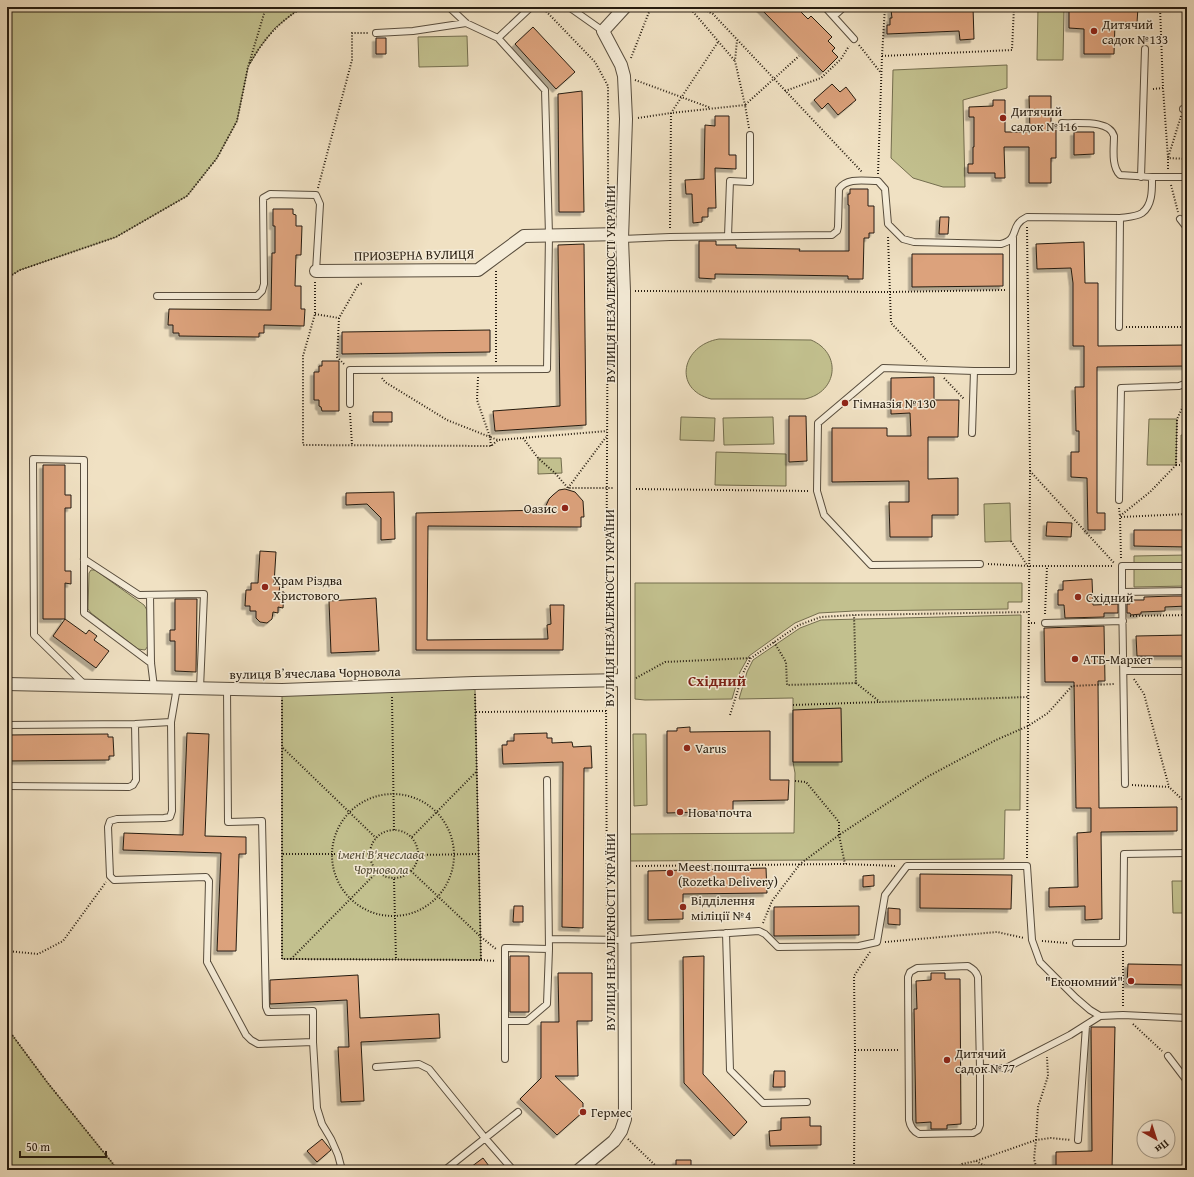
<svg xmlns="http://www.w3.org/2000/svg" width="1194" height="1177" font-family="'Gentium Book Plus',serif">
<defs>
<filter id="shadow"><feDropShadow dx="-3.5" dy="3.5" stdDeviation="0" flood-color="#0004"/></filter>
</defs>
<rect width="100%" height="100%" fill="#f0e1c3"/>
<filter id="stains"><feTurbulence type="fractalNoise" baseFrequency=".005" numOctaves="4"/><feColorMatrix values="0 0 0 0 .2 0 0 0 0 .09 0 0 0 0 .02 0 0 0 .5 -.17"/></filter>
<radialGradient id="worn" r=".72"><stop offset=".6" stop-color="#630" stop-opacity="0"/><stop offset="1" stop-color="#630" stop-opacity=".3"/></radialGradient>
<path fill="#c2c08e" stroke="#746e4f" d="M7 7H304L295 12 275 28 260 47 248 67 237 121 217 158 187 196 116 237 20 270 7 278Z
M1038 7H1064L1063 60H1037Z
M467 36 468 66 419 67 418 37Z
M1007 65V88L963 100 965 187H943L913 178 891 158 893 70Z
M719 339 811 340C842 353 838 392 805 399H711C672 389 682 345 719 339Z
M681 417 715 418 714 441 680 440Z
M773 417 774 444 724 445 723 418Z
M1149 419H1177L1176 465H1147Z
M1181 435H1187V462H1181Z
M716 452 786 454V486L715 485Z
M538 458H561L562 473 538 474Z
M1010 503 1011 541 985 542 984 504Z
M1187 555V586L1134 587V556Z
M91 570H95L144 605 147 610 148 646 145 650 138 649 91 613 88 609 89 573Z
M635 583H1022V602H1008V609L854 611 819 613 795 623 749 656 740 672 732 699 645 700 635 699Z
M1021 615 1020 810H1005L1004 859 628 861 627 834 794 833 795 773 793 762V698L739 699 747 672 753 660 800 628 821 620Z
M475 689 481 960 282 959V690Z
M633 734H646L647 805 634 806Z
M1172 881H1187V913H1173Z
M7 1028 47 1082 118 1170H7Z"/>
<path fill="#dca27c" stroke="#261c10" filter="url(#shadow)" d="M759 7H796L808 19 811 16 832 37 828 41 835 48 832 51 838 57 823 72Z
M944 7V10L962 9V7H973L974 39 960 40 959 31 887 34V25H890V18H892L891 10Z
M1069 7H1138L1137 23H1115L1114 54H1084V29L1069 28Z
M533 27 575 72 556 89 515 44Z
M376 38H386V54H376Z
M832 84 840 92 846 87 856 100 838 115 828 103 822 109 814 100Z
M582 91 584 212H559L558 94Z
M1029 96H1051V123H1056V158H1051V183H1029V147H1004L1005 178H995V173H968V164H973V147H974V117H969V107L993 106V100H1005V132H1030Z
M715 116H729V155H736V169L715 168 716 208H708V217H702V222L693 223 692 194H686L685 180 704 179 705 125 715 126Z
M1074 132H1094V154L1074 155Z
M850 189H868V206H874V233H869V238H864L863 279H848V276L715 274V279L699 278V241H716V245H736V248L800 249 799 251H849V205H848V194H850Z
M273 209H293V214L296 215V226H302L301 255H296L295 286H301V309H305L304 326 264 325V333H259V337L179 336V333H173V325H168L169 309 271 310 272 253H275V226H273Z
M940 217H949L948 234H939Z
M1084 242 1085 283H1098V346L1187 345V366L1097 367V513H1105V530H1088L1087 478 1071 477V452H1079V431H1076L1075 387H1084V346H1073V283L1071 268 1037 269 1036 244Z
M584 244 586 425 495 431 493 411 560 406 558 245Z
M912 254H1003V286L912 287Z
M490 330V352L342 354V332Z
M322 361H339V411H322L321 407 319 406V400H314V372H319V366H322Z
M934 377V400H959L958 437H928V479L958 478V515H932V537H890L889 502H909V481L832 482V428H887V436H911L910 413 891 414V378Z
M373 412H392V422H373Z
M789 416H806L807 461 789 462Z
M43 465H65V495H71V508H65V571H71V584L65 583V619H43Z
M565 489 575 492 583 501 584 517H581V527L428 526 427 640 548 639 547 625 551 624 550 605H564L563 650H416V513L544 510 549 499 553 495 559 490Z
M394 492 395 539 381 540V518L367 504 346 505V493Z
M1047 522 1072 523 1071 537 1046 536Z
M1134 530H1187V547L1134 546Z
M260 551 276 552 274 584 280 585 279 592H284L283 608 278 607V613L273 612 272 619 267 623 260 622 256 618V611H250V606H245L246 590H251V583H258Z
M1092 579 1093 605 1118 604V613H1104V617L1065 618 1064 605H1058V590H1063V581Z
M1173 596H1187V606L1165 607V611L1141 612V614L1131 615 1130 613H1127V604H1130V600H1144V597Z
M376 598 379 651 331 653 329 601Z
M175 599H197L196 672 175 671V641H170V630H175Z
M65 619 86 634 89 630 97 636 94 640 109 651 96 668 53 636Z
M1104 626 1105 681H1098L1099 808 1177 807V831L1101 832 1102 919 1085 920V906L1049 907V888L1078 887 1077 833 1091 832V808H1076L1074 682H1045L1044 628Z
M1187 635V656H1137L1136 636Z
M841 708 842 762H793V710Z
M690 727V732L770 731V780H789L788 800 733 801V811L667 813V731H677V728Z
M187 733 209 734 205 836 246 837V854H239L236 951H217L221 853 123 850 124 833 183 835Z
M547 733V738H552V743L572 742 573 747 591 746 592 768H584L583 928 562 927 563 762 503 764 502 745H507V741H514V734Z
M108 734V737H113L114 756H109V760L7 761V735Z
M766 868 767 893 683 894V919L648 920V871Z
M920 874 1012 875 1011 909 920 908Z
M874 875V886L863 887V876Z
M514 906H523V922H513Z
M859 906V935L774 936V907Z
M888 908 900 909V925L888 924Z
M510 956H529V1012H510Z
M704 956 703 1074 747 1122 734 1136 684 1083 683 957Z
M1128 964 1187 965V985L1127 984Z
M558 973H592V1021H577L578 1076H555L583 1103V1112L557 1135 520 1099 541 1078V1022H559Z
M931 973H945V979H960L961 1124 947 1125V1129H931V1122L916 1123 914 1009H917L916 981 931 980Z
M358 975 360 1018 439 1014 440 1038 361 1042 364 1101 341 1102 338 1047H349L347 1000 270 1004V980Z
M1091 1027H1115L1112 1170H1056V1152L1092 1151Z
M774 1071H785V1087H773Z
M810 1117V1126H821V1145L770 1146 769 1131 781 1130V1118Z
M322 1139 331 1150 317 1162 307 1151Z
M483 1158 492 1170H467Z
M676 1160H691V1169H676Z"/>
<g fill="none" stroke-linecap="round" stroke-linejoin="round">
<defs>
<path id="lane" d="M449 7 466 23 498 38
M569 7 603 31
M825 7 854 39
M834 16 844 7
M376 33 413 31 466 23
M1183 109H1187
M1062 123C1077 124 1109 119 1114 136 1114 148 1111 166 1120 175L1152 177
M1141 177 1145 49
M1180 219 1187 228
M728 236 730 181 750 182V135
M622 239 670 237 832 235 837 231 838 227 839 189C847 177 865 181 878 181L885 189 888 224 903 239 914 242 1001 244C1021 239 1008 226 1027 217L1120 218C1127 217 1136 217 1142 213 1153 205 1152 188 1152 177H1187
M157 296H257L262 291 264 284 263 198 270 194 316 195 320 204 316 271
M1119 327 1120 218
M974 371 883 368 818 423 817 491 824 515 871 565 980 564
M350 404V370L547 369 549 235 545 90 498 38 531 7
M972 433 974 371H1013V238
M1119 500 1121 388 1179 386 1187 383
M84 559 139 595 204 594 200 688
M1122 592V566H1187
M150 595 151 663 154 687
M1045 623 1123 621
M1124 671H1187
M85 685 34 635 33 459 84 460V613L151 663
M177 687 171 722 172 811 170 817 164 818 117 819 110 821 108 827 110 876 114 880 206 877 209 881 207 962 246 1035 251 1040 258 1044 313 1042 317 1108 322 1124 331 1139 338 1155 342 1170
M227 688 228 822 262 821 266 1007 268 1012 313 1011V1042
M7 725 135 724 171 722
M1125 784 1122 592 1187 591
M7 786 129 787 133 785 136 780 135 724
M726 933 730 1070 763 1103 807 1102
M549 939 625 940 759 931 765 934 778 947 859 946 877 942 885 895 907 866H1027L1032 940 1040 962 1076 998 1090 1010 1100 1016 1123 1015 1187 1018
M1076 943H1123L1124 854 1187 853
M505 1021H527L547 1004 549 949
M1168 1056 1187 1081
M505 1059V948L549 949 547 780
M376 1067 419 1064 429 1069 485 1138 513 1170
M980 1068V1125L978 1130 973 1133 919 1134C913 1131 910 1126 909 1120L908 977 910 972 917 968 968 966C973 969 976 971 978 977L980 1068H1006L1070 1035 1100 1016
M1078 1140 1086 1026
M445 1170 518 1112"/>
<path id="street" d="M316 271 478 270 524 236 622 234
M7 684 282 690 474 683 624 680
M579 1170 614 1141 621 1131 625 1119 624 825V291L622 239 626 119 624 76 621 65 603 31 625 7"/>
</defs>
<use href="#lane" stroke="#584d3d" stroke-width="8"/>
<use href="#street" stroke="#584d3d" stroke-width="14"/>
<path stroke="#261c10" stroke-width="2" stroke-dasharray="1 2" stroke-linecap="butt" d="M542 7 595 62 608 86V224
M689 7 735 61
M699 7 713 14 862 172
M1160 7 1163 88 1168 158 1187 159
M859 45 881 73
M882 56 1012 50 1014 7
M631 58 651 7
M250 63C264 39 280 20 304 7
M635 80 711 108
M1153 89 1163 88
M785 91 821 78 841 59 849 46
M638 118 671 113 718 42
M749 128 745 105 799 56
M1168 169V158L1181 116
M878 174 882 56 885 7
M1171 185 1178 212
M318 188 352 60V33H368
M1187 200 1183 203 1187 209
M1027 227 1030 470 1027 858
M670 228 671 113 745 105 735 61 737 40
M888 237 891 323 927 361
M7 278 20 270 116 237 187 196 217 158 237 121 248 67 266 7
M315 282V314L303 356V445L491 446 498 440 607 431
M635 291 890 292 1005 290
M315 314 339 318
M1126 327H1186L1187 328
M496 362V270
M344 364 337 357 339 318 358 285 363 283
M478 377 477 400 490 437 498 440
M382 378 385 382 447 420 490 437 491 446
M944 378 964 399
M350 413 352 445
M523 438 538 458 555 473 568 488H613
M1176 465H1187
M1030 471 1115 564
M568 488 606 437
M636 489 809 491
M1119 508 1120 517
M1120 516 1150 492 1176 465 1177 419 1187 398
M1011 541 1027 565
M1121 558 1120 517 1187 514
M988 564 1028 566H1113
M1045 614 1047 567
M1130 616 1187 615
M1028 623H1037
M774 642 786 662 787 685 856 683 854 615
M606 670 608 246
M636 678 665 662 751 658
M1134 679 1144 694 1169 787
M856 683 880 702 1028 697
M606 692 607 932
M392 697 394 830
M282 700V959L481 960 475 694
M793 705 879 702
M476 712 606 711
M730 715 744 671 751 658 799 625 821 617 854 615 1028 612
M283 748 376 838
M795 781 806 782 839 822V835L845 864
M1132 785 1169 787 1187 804
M332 855a61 61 0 1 1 122 0a61 61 0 1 1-122 0Z
M370 854a24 24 0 1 1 48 0a24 24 0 1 1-48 0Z
M412 837 477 771
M283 854H369
M418 855 479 854
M636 866 845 864 897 866
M411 871 481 937 496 949
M394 879 396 960
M763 923 772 901 800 864 839 835 927 777 996 740 1028 726 1048 713 1072 686 1114 684
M1042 941 1067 943
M885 942 997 932 1024 938
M7 951 38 954 63 941 106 882
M291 959 377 872
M481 960 496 961
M1123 1006V950
M1133 1024 1162 1051
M7 1028 47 1082 118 1170
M855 1050H900
M628 1139 660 1170
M976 1161 992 1170
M854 1170 855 1050 854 976 870 952
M955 1170 962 1164 976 1161 1036 1140 1038 1107 1048 1076 1047 1057
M1037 1170 1034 1159 1036 1140 1051 1138 1071 1140"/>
<use href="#lane" stroke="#f5ecd8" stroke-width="6"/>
<use href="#street" stroke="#f5ecd8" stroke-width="12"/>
</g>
<g fill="#8f2418" stroke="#f5ecd8" stroke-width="1.5">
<circle cx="1094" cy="31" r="4"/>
<circle cx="1003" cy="118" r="4"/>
<circle cx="845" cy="403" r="4"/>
<circle cx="565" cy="508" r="4"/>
<circle cx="265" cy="587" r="4"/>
<circle cx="1078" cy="597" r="4"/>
<circle cx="1075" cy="659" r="4"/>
<circle cx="687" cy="748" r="4"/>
<circle cx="680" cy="812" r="4"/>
<circle cx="670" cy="873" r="4"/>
<circle cx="683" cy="907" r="4"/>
<circle cx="1131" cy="981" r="4"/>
<circle cx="947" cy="1060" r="4"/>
<circle cx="583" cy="1112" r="4"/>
</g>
<g text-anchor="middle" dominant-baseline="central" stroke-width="3" stroke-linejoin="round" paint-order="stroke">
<g font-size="13" fill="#261c10" stroke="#f5ecd8" text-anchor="start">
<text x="1102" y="24">Дитячий<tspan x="1102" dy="15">садок №133</tspan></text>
<text x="1011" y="111">Дитячий<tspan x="1011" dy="15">садок №116</tspan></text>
<text x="853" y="403">Гімназія №130</text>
<text x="557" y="508" text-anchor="end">Оазис</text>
<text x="273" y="580">Храм Різдва<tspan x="273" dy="15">Христового</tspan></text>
<text x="1086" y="597">Східний</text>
<text x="1083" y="659">АТБ-Маркет</text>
<text x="695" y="748">Varus</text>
<text x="688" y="812">Нова почта</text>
<text x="678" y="866">Meest пошта<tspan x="678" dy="15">(Rozetka Delivery)</tspan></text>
<text x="691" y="900">Відділення<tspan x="691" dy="15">міліції №4</tspan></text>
<text x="1123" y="981" text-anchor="end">"Економний"</text>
<text x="955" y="1053">Дитячий<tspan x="955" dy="15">садок №77</tspan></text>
<text x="591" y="1112">Гермес</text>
</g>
<g font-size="13" fill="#261c10" stroke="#f5ecd8">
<text transform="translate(414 255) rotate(-1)">ПРИОЗЕРНА ВУЛИЦЯ</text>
<text transform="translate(610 284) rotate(-90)">ВУЛИЦЯ НЕЗАЛЕЖНОСТІ УКРАЇНИ</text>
<text transform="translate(609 608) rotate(-90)">ВУЛИЦЯ НЕЗАЛЕЖНОСТІ УКРАЇНИ</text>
<text transform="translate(315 673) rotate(-1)">вулиця Вʼячеслава Чорновола</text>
<text transform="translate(610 932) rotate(-90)">ВУЛИЦЯ НЕЗАЛЕЖНОСТІ УКРАЇНИ</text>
</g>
<g font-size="13" font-style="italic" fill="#554d36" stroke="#f5ecd8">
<text x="381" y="854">імені В'ячеслава<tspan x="381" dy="15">Чорновола</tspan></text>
</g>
<g font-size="15" font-weight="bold" fill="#7a1f14" stroke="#f5ecd8">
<text x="717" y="680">Східний</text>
</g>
</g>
<rect width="1194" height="1177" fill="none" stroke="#f0e1c3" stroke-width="24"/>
<rect x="8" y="8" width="1178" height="1161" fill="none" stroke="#261c10" stroke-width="2"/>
<rect x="12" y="12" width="1170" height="1153" fill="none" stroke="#261c10"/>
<g transform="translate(1156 1139) rotate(141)"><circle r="19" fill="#f5ecd8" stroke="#a29988"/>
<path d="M0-3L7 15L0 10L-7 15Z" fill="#8f2418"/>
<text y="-6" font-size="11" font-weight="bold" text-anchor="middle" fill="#261c10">Пн</text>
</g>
<path d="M20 1151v6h86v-6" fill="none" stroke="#261c10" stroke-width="2"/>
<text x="26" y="1151" font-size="12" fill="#261c10" stroke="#f5ecd8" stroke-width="3" paint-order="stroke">50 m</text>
<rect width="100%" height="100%" filter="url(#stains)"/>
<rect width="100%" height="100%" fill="url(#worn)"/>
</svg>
